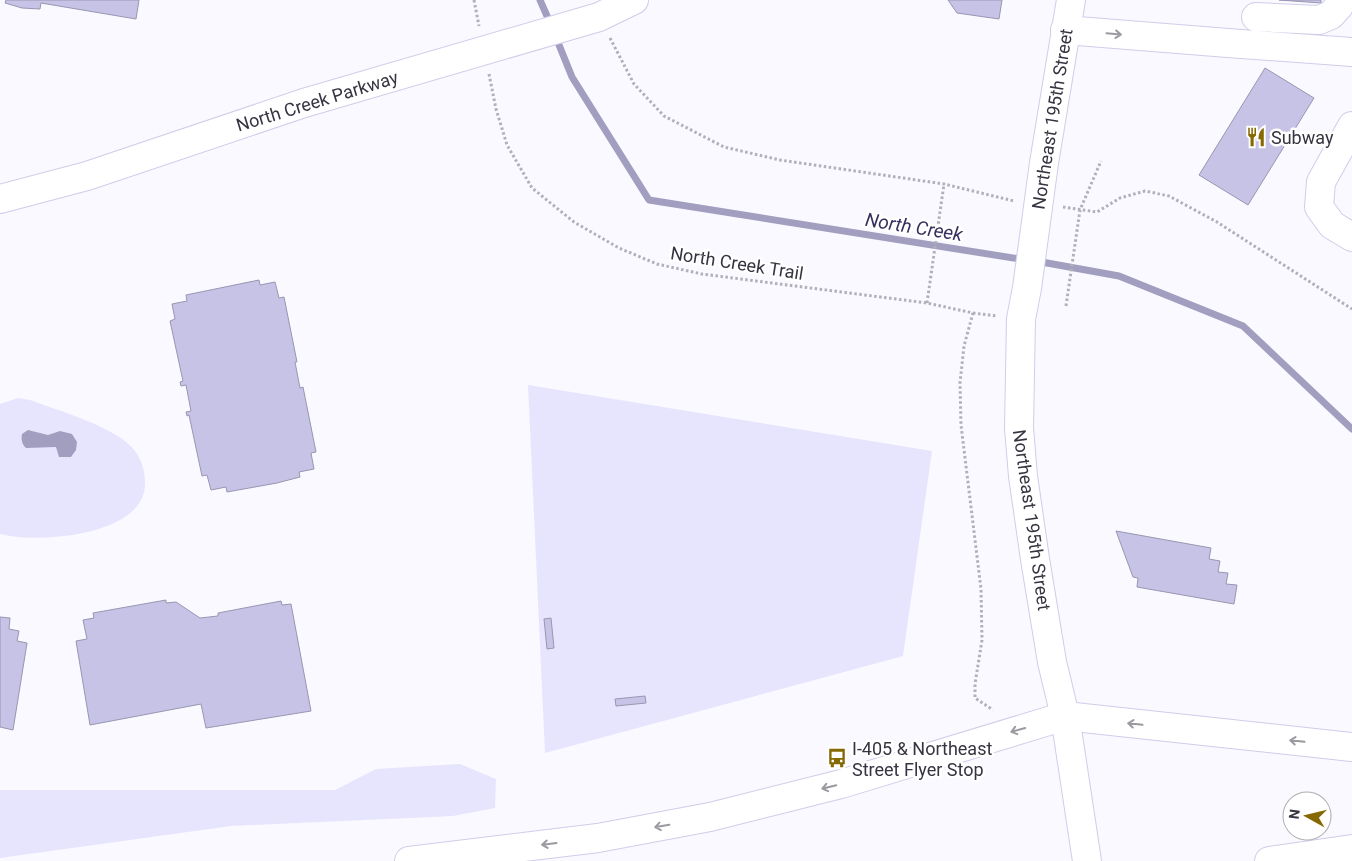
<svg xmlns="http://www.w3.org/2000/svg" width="1352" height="861" font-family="Roboto,sans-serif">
<rect width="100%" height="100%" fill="#f9f9ff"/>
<path fill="#e7e5fe" d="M528 385 932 451 903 656 545 753Z
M18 398 30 400C59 411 117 427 135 451 142 461 145 471 145 483 146 536 38 544 0 534V404Z
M460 764 496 779 495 808 453 816 231 826 0 858V790H335L376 769Z"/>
<path fill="#a19ec0" d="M28 430 48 435 60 431 72 434 77 442 76 450 71 457H59L56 447 26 448C22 444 21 440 22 434Z"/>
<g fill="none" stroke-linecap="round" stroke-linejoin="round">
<path stroke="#a19ec0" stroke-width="7" d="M540 0 551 25
M555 35 572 77 649 200 1026 260
M1036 261 1119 276 1243 326 1352 429"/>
</g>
<path fill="#c6c3e6" stroke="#9896b1" d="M6 0H139L136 19 41 3 40 9 22 8 5 3Z
M948 0H1002L999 19 957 13Z
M1279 0H1321V3Z
M1265 68 1314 98 1248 205 1199 175Z
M259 280 260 285 275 282 279 298 284 297 297 362H295L300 388 303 387 316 452 311 453 314 469 299 472 300 477 277 483 227 492 226 487 211 490 207 475 202 476 189 415 187 416 186 412 191 411 186 385 181 386 180 382 183 381 170 321 175 319 172 304 187 301 186 295Z
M1116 531 1211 548 1209 559 1220 561 1218 572 1228 573 1226 584 1237 585 1234 604 1137 587 1138 578 1133 577Z
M166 600V603L176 602 200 618 218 616V613L281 601 282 605 291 604 311 711 206 728 201 704 90 725 76 641 87 639 83 620 94 618 93 613Z
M0 617 10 618 9 629 19 631 17 641 27 643 13 730 0 727Z
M551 618 554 648 547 649 544 619Z
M645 696 646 703 616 706 615 699Z"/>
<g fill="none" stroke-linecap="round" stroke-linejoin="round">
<defs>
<path id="minor" d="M1256 17 1319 20 1331 15 1339 6 1340 0
M1065 30 1228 43 1352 52
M1352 126 1321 182 1319 207 1332 225 1352 237
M0 199 87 176 304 103 599 17 634 0"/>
<path id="major" d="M1071 0 1044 163 1027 288 1021 319 1019 428 1023 476 1035 559 1052 662 1065 716 1087 861"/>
<path id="highway" d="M409 861 598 838 710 817 841 784 1065 716 1352 747
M1269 861 1352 849"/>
</defs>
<use href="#minor" stroke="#cfcdea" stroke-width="30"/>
<use href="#major" stroke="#cfcdea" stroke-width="30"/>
<use href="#highway" stroke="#cfcdea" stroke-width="30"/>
<path stroke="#b1b0b9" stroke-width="3" stroke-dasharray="2.5 2.5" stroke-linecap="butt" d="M474 0 479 26
M610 38 634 84 664 116 724 147 780 160 944 184 1014 201
M489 74 496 109 507 145 532 188 574 222 619 248 657 264 702 274 927 303 973 313 964 346 960 383 961 425 981 589 982 640 975 684V698L993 710
M1063 207 1097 212 1120 198 1145 191 1169 196 1217 222 1352 309
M927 303 944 184
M1066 306 1080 210 1101 161
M973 313 997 316"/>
<use href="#minor" stroke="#fff" stroke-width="28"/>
<use href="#major" stroke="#fff" stroke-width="28"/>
<use href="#highway" stroke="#fff" stroke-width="28"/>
</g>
<defs><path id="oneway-shaft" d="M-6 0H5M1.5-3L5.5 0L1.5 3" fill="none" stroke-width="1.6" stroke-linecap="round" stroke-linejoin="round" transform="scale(1.25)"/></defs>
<g stroke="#9a9aa0">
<use href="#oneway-shaft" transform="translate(1114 34) rotate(5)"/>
<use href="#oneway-shaft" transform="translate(1135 724) rotate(-174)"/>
<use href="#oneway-shaft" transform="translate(1018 730) rotate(164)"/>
<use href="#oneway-shaft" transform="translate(1297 741) rotate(-174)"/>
<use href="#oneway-shaft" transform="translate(829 787) rotate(166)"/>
<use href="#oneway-shaft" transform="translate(662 826) rotate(170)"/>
<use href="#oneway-shaft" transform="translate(549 844) rotate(173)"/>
</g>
<defs>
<symbol id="restaurant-bare" viewBox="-9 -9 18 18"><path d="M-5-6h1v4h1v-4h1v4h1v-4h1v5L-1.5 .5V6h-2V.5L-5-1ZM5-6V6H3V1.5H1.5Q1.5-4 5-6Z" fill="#856802" stroke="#fff" stroke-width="2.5" paint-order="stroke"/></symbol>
<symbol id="bus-bare" viewBox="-9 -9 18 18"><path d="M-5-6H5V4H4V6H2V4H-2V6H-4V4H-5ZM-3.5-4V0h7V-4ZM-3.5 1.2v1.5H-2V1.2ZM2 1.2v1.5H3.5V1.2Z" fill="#856802" stroke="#fff" stroke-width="2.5" paint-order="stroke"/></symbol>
</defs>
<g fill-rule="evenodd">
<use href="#restaurant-bare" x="1242" y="123" width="28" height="28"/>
<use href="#bus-bare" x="823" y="744" width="28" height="28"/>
</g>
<g text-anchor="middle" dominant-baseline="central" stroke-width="5" stroke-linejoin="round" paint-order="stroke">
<g font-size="18" fill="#353440" stroke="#fff">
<text transform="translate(317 101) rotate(-17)">North Creek Parkway</text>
<text transform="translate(1052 119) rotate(-81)">Northeast 195th Street</text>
<text transform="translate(737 263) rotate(9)">North Creek Trail</text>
<text transform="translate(1032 520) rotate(82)">Northeast 195th Street</text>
</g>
<g font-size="18" fill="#353440" stroke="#fff" text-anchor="start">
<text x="1271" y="137">Subway</text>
<text x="852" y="748">I-405 &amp; Northeast<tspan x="852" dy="21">Street Flyer Stop</tspan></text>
</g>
<g font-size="19" font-style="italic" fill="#372f5e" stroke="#fff">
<text transform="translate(914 227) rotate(9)">North Creek</text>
</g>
</g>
<g transform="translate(1307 816) rotate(278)"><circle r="24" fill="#ffffff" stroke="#aeaeb3"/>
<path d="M0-4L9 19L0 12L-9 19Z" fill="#856802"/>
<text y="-8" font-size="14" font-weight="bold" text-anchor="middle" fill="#353440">N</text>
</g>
</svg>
